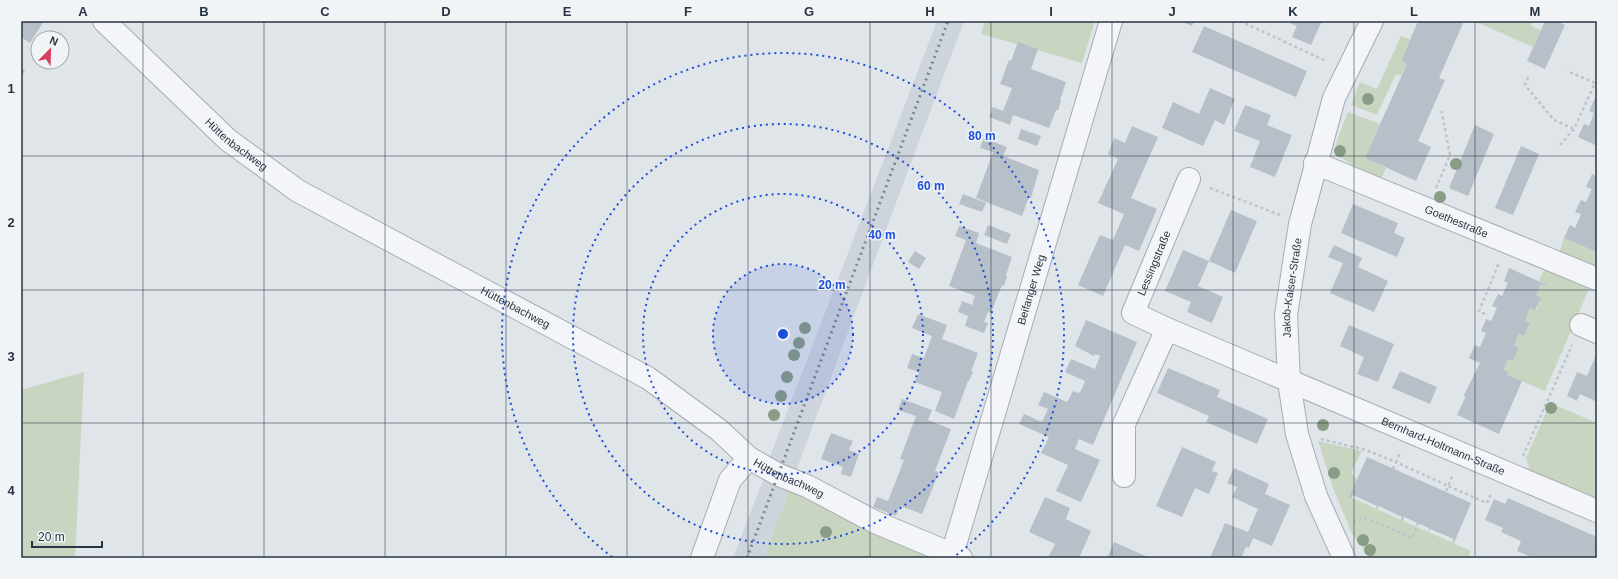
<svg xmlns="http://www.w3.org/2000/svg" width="1618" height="579" font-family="Arial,sans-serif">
<rect width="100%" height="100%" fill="#e0e5ea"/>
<path fill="#ced4dc" d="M937 21H964L796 471 769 459Z
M763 480 789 490 764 558H733Z"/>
<path fill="#c8d5c1" d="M985 21H1095L1082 63 981 34Z
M1474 21H1532L1531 26 1541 30 1533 47Z
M1401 36 1410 39 1401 61 1407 64 1401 76 1396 74 1377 115 1351 105 1360 82 1377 89Z
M1348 112 1380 124 1365 158 1386 168 1381 179 1358 169 1339 156 1336 143Z
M1564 238 1597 250V273L1558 256Z
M1547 264 1592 282 1545 391 1507 375 1503 370 1508 359 1513 361 1519 348 1514 346 1519 334 1524 336 1530 323 1525 321 1530 308 1536 310 1541 298 1536 295 1541 284 1546 286V285L1539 281Z
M84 372 75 558H21V390Z
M1550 403 1597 423V501L1531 473 1526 458Z
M1318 441 1362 451 1351 473 1357 479 1350 497 1471 551 1468 558H1371L1353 536 1333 488Z
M789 490 814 495 931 558H764Z"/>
<path fill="#b7bfc8" d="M21 21H44L30 43 21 37Z
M1181 21H1194L1192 26Z
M1291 21H1322L1311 45 1292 37 1297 26 1290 23Z
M1418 21H1464L1439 78 1445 80 1418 141 1431 147 1416 181 1365 158 1407 64 1401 61Z
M1545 21H1556L1565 25 1545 69 1527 61Z
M1204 26 1307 71 1296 97 1192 52Z
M1018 42 1038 49 1031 69 1066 82 1060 100 1061 101 1058 110H1056L1049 128 1013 115 1010 125 989 117 993 107 1003 111 1012 88 1000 84 1009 60 1011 61Z
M21 67 25 71 21 76Z
M1210 88 1235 99 1224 125 1215 120 1203 146 1162 128 1173 102 1199 114Z
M1595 98 1597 99V146L1578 137 1584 124 1589 126 1594 113 1589 111Z
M1245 105 1271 115 1267 125 1292 135 1275 177 1250 167 1260 141 1234 131Z
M1475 125 1494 134 1468 196 1449 188Z
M1132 126 1158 137 1131 198 1157 209 1139 251 1125 245 1103 296 1078 285 1100 235 1113 240 1124 214 1098 203 1118 159 1108 154 1114 138 1125 143Z
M1021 129 1041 136 1037 146 1018 139Z
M984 138 1007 147 1003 156 1039 170 1031 198 1029 197 1022 216 976 198 993 152 980 148Z
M1521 146 1539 154 1513 215 1495 208Z
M1592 174 1597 176V252L1564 238 1570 225 1575 228 1581 214 1575 212 1581 200 1586 202 1592 189 1586 187Z
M963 194 986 203 982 212 959 204Z
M1353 204 1398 223 1394 233 1405 238 1397 257 1341 233Z
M1231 210 1257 221 1235 273 1209 261Z
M988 225 1011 234 1007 244 984 235Z
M959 226 979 233 976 243 1012 257 1006 275 1007 276 1004 286 1002 285 991 313 988 312 984 322 988 323 984 333 965 326 968 316 958 312 962 301 972 305 975 296 949 286 966 240 955 236Z
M1334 245 1362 258 1358 267 1388 281 1374 312 1330 293 1343 263 1328 257Z
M1183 250 1209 261 1198 286 1223 297 1212 323 1187 312 1191 302 1165 291Z
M915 251 926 258 919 269 908 262Z
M1509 268 1547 285 1546 286 1541 284 1536 295 1541 298 1535 310 1530 308 1525 321 1530 323 1524 336 1519 334 1514 346 1519 348 1513 361 1508 359 1503 370 1508 372 1507 375 1522 381 1499 434 1457 415 1465 398 1464 395 1480 363 1469 358 1475 345 1480 347 1486 333 1481 331 1486 319 1491 321 1497 308 1492 306 1498 294 1502 296 1508 283 1504 281Z
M918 314 947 325 942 339 978 353 971 371 973 372 969 381H968L954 419 935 411 942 392 915 382 919 372 907 368 912 354 924 358 932 336 912 328Z
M1086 320 1137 342 1093 445 1079 439 1075 449 1100 460 1081 502 1056 491 1068 465 1041 453 1049 437 1019 424 1024 414 1042 422 1048 409 1038 405 1044 392 1067 402 1073 391 1078 393 1081 391 1085 381 1065 372 1071 359 1095 369 1100 356 1095 354 1094 356 1075 346Z
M1349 325 1394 344 1378 382 1357 374 1364 357 1340 346Z
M1596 355 1597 356V402L1580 394 1577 401 1567 396 1577 372 1587 376Z
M1168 368 1220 390 1217 397 1268 419 1257 444 1206 422 1209 416 1157 393Z
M1400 371 1437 387 1430 404 1392 388Z
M902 399 932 410 928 420 951 429 935 471 939 472 922 514 900 506 896 516 873 507 877 497 888 501 904 460 900 459 916 416 898 410Z
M831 433 853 441 849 450 859 454 851 477 841 474 843 467 821 459Z
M1182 447 1216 462 1212 471 1218 473 1209 494 1195 488 1182 517 1156 506Z
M1367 457 1471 503 1454 543 1452 542 1454 539 1430 529 1428 533 1429 528 1404 517 1403 521 1401 520 1402 517 1379 506 1377 509H1376L1377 506 1353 495 1351 498 1349 497Z
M1234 468 1269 484 1265 494 1290 505 1272 546 1253 538 1249 548 1246 547 1241 558H1210L1225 523 1248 532 1258 509 1232 497 1237 487 1227 483Z
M1045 497 1070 508 1066 519 1091 531 1079 558H1048L1055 544 1029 532Z
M1508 498 1597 537V558H1534L1517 551 1521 541 1501 532 1503 528 1485 520 1494 499 1505 504Z
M1114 542 1150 558H1107Z"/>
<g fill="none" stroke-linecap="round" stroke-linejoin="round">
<defs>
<g id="minor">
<path id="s1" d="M104 21 228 140 298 191 648 378 719 430 749 458 779 475 807 486 875 522 961 558"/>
<path id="s2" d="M1315 163 1597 279"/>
<path d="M1581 325 1597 332"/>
<path id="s3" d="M1167 329 1597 511"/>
<path id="s4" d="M1124 476V424L1167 329 1133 313 1189 179"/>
<path d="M702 558 730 480 749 458"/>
<path id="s5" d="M951 558 1111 21"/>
<path id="s6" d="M1344 558 1316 496 1297 434 1289 381 1286 315 1300 224 1334 98 1372 21"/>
</g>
</defs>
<use href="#minor" stroke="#a5acb5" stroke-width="24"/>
<path stroke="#bec3c9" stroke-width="2.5" stroke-dasharray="3 3" stroke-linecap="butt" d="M1240 21 1326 61
M1528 77 1525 85 1554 120 1574 129
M1560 145 1574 129 1595 83 1567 71
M1210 188 1280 215
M1436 188 1450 155 1441 108
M1485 314 1479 311 1499 263
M1321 439 1366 450 1396 462 1400 453
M1523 456 1572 345
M1393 469 1396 462 1448 486 1453 475
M1446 491 1448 486 1487 503 1492 492
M1353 522 1365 518 1413 538 1418 523"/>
<use href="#minor" stroke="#f3f5f8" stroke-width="22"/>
<path stroke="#798695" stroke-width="3" stroke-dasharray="2 4" stroke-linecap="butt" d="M747 558 948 21"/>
</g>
<g fill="#889c86">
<circle cx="1368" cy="99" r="6"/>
<circle cx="1340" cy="151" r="6"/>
<circle cx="1456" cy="164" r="6"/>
<circle cx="1440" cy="197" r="6"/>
<circle cx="805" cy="328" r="6"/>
<circle cx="799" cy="343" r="6"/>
<circle cx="794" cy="355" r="6"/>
<circle cx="787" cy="377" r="6"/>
<circle cx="781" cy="396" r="6"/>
<circle cx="1551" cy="408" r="6"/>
<circle cx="774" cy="415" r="6"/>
<circle cx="1323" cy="425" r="6"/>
<circle cx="1334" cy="473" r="6"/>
<circle cx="826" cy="532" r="6"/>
<circle cx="1363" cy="540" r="6"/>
<circle cx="1370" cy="550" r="6"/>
</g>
<path fill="none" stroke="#283443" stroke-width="1" stroke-opacity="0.55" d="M143 21V558M264 21V558M385 21V558M506 21V558M627 21V558M748 21V558M870 21V558M991 21V558M1112 21V558M1233 21V558M1354 21V558M1475 21V558M21 156H1597M21 290H1597M21 423H1597"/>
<circle cx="783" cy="334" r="70" fill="#1d4ed8" fill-opacity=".12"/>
<g fill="none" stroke="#1d4ed8" stroke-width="2" stroke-dasharray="2 4">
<circle cx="783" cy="334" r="70"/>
<circle cx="783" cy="334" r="140"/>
<circle cx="783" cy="334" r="210"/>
<path d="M612 557A281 281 0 1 1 954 557"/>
</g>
<g text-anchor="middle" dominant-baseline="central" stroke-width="3" stroke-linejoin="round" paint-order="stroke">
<g font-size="11" fill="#283443" stroke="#f0f4f7">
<text stroke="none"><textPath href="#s1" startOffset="181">Hüttenbachweg</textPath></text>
<text stroke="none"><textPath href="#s2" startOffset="153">Goethestraße</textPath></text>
<text stroke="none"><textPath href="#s4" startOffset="248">Lessingstraße</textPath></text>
<text stroke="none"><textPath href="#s6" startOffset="280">Jakob-Kaiser-Straße</textPath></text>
<text stroke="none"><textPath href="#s5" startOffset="280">Beifanger Weg</textPath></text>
<text stroke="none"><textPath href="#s1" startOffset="505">Hüttenbachweg</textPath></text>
<text stroke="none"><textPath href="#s3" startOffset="300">Bernhard-Holtmann-Straße</textPath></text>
<text stroke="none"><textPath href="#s1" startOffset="829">Hüttenbachweg</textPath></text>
</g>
</g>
<circle cx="783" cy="334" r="6" fill="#1d4ed8" stroke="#f0f4f7" stroke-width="2"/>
<g font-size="12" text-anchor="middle" font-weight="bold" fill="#1d4ed8" stroke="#f0f4f7" stroke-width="3" stroke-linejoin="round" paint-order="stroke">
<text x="982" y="140">80 m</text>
<text x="931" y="190">60 m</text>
<text x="882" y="239">40 m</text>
<text x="832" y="289">20 m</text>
</g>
<rect width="1618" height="579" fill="none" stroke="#f0f4f7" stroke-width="44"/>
<g transform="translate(50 50) rotate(23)"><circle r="19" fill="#f0f4f7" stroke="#a0a7af"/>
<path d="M0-3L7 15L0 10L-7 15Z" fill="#d73d61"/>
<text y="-6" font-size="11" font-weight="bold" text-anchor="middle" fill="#283443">N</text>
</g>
<path d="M32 541v6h70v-6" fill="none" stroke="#283443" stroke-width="2"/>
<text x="38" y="541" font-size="12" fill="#283443" stroke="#f0f4f7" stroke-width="3" paint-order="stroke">20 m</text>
<rect x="22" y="22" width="1574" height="535" fill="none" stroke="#283443" stroke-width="1.5"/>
<g font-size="13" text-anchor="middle" font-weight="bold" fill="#283443">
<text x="83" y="16">A</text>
<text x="204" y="16">B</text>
<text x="325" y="16">C</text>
<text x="446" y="16">D</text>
<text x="567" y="16">E</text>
<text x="688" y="16">F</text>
<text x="809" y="16">G</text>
<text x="930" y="16">H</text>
<text x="1051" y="16">I</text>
<text x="1172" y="16">J</text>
<text x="1293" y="16">K</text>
<text x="1414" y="16">L</text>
<text x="1535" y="16">M</text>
<text x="11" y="93">1</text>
<text x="11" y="227">2</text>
<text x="11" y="361">3</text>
<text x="11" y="495">4</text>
</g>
</svg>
